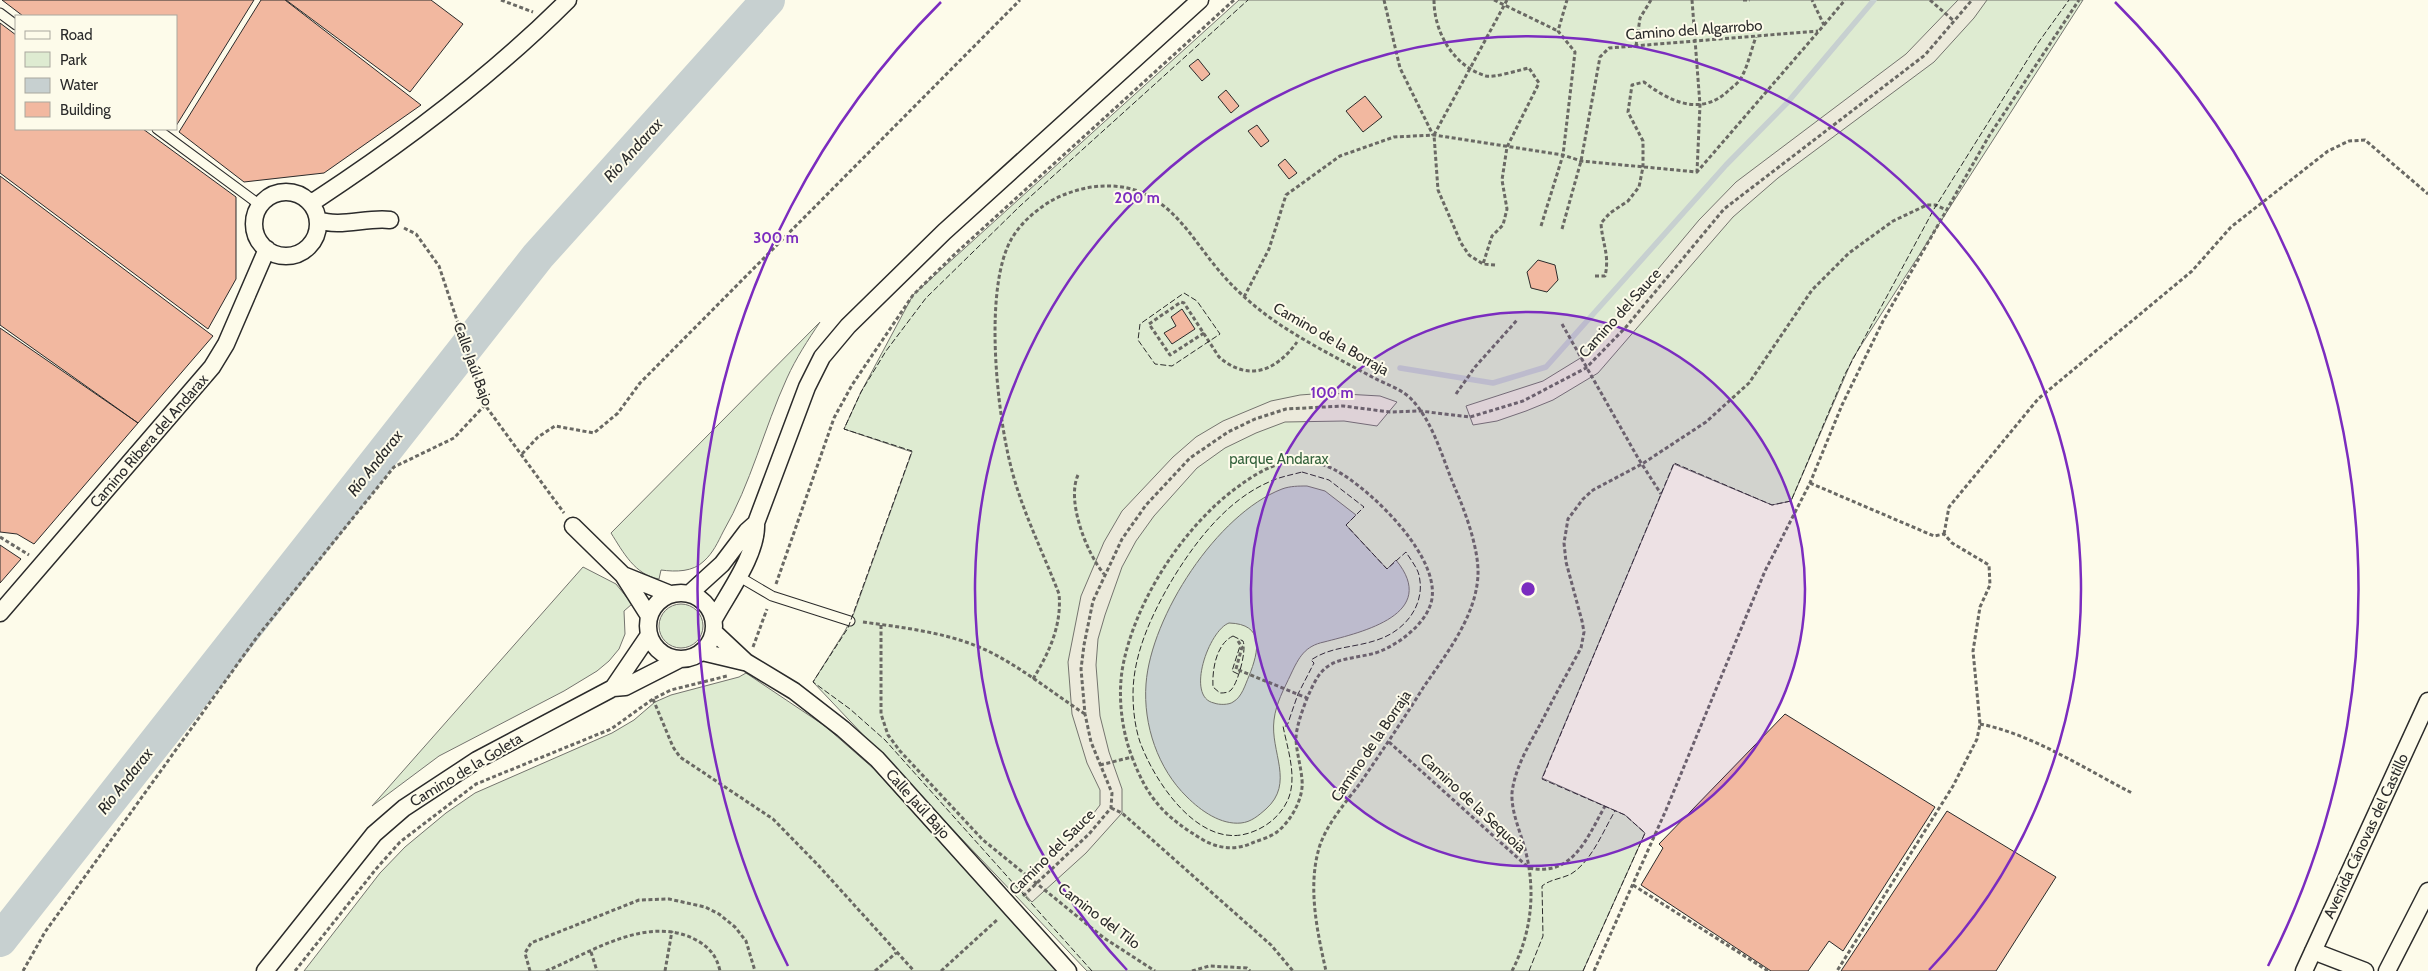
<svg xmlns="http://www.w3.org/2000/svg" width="2428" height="971" font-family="Cabin,sans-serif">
<rect width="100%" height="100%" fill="#fdfbea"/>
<path fill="#deebd1" stroke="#74746e" d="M1239 0H2083L1853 358 1791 501 1772 505 1674 464 1542 778 1625 815 1645 833 1583 971H1087L813 682 845 631 854 613 912 452 844 429 861 392 913 295Z
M820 322C808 340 796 358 787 378 764 428 751 484 723 532 718 542 713 553 704 561 693 572 676 572 661 570L659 579C635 575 623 552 611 533Z
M583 567 616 584 632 604 624 611 625 634 619 649 609 661 597 671 564 691 439 756 372 806Z
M659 626a22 22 0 1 1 44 0a22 22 0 1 1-44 0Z
M746 673 825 726 874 769 1057 971H304L380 873 405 847 446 813 475 793 612 733 634 720 655 702 671 695 739 677Z"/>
<path fill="#eceadb" stroke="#74746e" d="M1958 0H1987L1974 18 1934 62 1778 178 1733 217 1598 373 1553 400 1526 411 1497 421 1473 425 1466 406 1543 381 1587 354 1699 220 1736 182 1906 54Z
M1327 393 1380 396 1397 402 1377 426 1344 421 1285 422 1256 433 1225 448 1197 468 1154 516 1136 541 1122 567 1105 615 1098 639 1096 665 1100 716 1109 752 1122 789V813L1086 853 1032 902 1018 887 1083 827 1100 805V790L1087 763 1072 714 1068 662 1081 596 1104 542 1122 511 1173 457 1196 437 1223 421 1271 401 1300 395Z"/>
<path fill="#c7d0d0" stroke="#74746e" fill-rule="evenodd" d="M1307 486 1325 491 1356 515 1346 525 1387 569 1396 560C1440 614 1363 632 1324 642 1305 646 1299 657 1291 674 1284 689 1276 703 1274 720 1270 752 1295 783 1266 809 1258 816 1251 822 1241 823 1221 825 1201 811 1187 797 1158 769 1143 725 1146 684 1151 616 1217 514 1282 489 1290 486 1299 486 1307 486ZM1229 623C1265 624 1259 651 1249 676 1245 685 1242 697 1233 702 1229 705 1219 705 1214 703 1185 697 1209 630 1229 623Z"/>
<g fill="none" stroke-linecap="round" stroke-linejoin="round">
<path stroke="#c7d0d0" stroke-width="5.5" d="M1400 368 1493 383 1546 367 1726 165 1787 103 1874 0"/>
<path stroke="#c7d0d0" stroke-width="34" d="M0 940 538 256 768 0"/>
</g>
<path fill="#f2b8a0" stroke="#2b2b2b" d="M2 0H254L176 126V16H23Z
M261 0H285L421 105 324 173 244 182 179 132Z
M286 0H431L463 24 410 92Z
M0 23 16 35V129H143L236 197V279L208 329 0 173Z
M1198 59 1210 74 1202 81 1189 66Z
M1226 90 1239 106 1231 113 1218 97Z
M1365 96 1382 117 1363 132 1346 111Z
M1257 125 1269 141 1261 147 1248 131Z
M1285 159 1297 173 1289 179 1278 165Z
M0 176 213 336 138 423 0 325Z
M1538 260 1555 265 1558 280 1547 292 1531 288 1527 272Z
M1182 309 1195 329 1172 344 1164 333 1176 326 1171 317Z
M0 328 138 423 34 544 17 534 0 532Z
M0 545 21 559 0 583Z
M1785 714 1935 807 1843 951 1829 941 1808 971H1771L1641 885 1663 848 1659 844Z
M1947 811 2056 877 1996 971H1841Z"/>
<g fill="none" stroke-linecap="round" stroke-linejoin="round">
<defs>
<path id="service" d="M0 13 16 25
M157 129 260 205
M738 576 772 596 850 621"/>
<path id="minor" d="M254 224a32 32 0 1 1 64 0a32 32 0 1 1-64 0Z
M309 202 316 200C406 141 492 76 568 0
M318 220C340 228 367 217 390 220
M573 526 623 575 649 616
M623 575 670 594
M648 626a33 33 0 1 1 66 0a33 33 0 1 1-66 0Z
M689 594 722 564 747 531 756 523
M0 613 212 367 226 344 267 249
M714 619C728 593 758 553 756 523L807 387 822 357 848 326 944 232 1200 0
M714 632 746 662 794 691 843 729 877 759 1068 971
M702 652 744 662
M613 688 649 635
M2313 951 2365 971
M265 971 374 834 404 808 477 760 613 688 625 687 678 660
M2304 971 2428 701
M2387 971 2428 891"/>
</defs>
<use href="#service" stroke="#2b2b2b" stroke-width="11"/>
<use href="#minor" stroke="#2b2b2b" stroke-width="19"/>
<path stroke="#6a6964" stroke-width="3" stroke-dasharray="4 2.5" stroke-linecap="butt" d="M501 0 533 12
M1384 0 1400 68 1433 135
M1434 0C1434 32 1453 66 1486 76 1494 78 1519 70 1529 68L1539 83 1507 147 1502 180 1507 209 1503 225 1492 236 1483 264
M1494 0 1558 31
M1692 0 1700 105 1697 172
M1743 0H1750
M1930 0 1954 21
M1824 25 1845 0
M1636 46 1640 18 1651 0
M1541 226 1563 155 1575 52 1558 31 1567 0
M404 228 416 234 439 266 485 405 564 513
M1562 229 1581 161 1600 57 1609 48 1818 31
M1495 265 1483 264 1469 255 1461 243 1438 190 1434 135 1507 0
M1595 276H1605C1610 255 1602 243 1601 223L1610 213 1628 201 1639 187 1643 167V141L1628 112 1632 85 1644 82C1669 101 1700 117 1728 91 1732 87 1739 83 1741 78 1748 66 1751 50 1756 37
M1244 297 1269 249 1286 195 1340 156 1394 137 1434 135 1563 155 1581 161 1697 172 1824 25 1812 0
M1562 324 1638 458 1661 494
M1204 333 1170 355 1149 324 1181 302 1184 303 1219 357C1249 383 1277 370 1297 342
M1456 394 1475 367 1518 319
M522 454 538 437 555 426 594 433 618 413 640 383 1020 0
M1078 475C1066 501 1087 554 1104 574
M1810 483 1934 536 1944 534 1952 543 1989 565 1990 585 1980 607 1973 651 1980 724 1977 739 1953 786 1837 971
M1944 534 1949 507 2038 399 2192 271 2231 227 2328 151 2349 141 2365 140 2428 194
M0 537 29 555
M776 584 834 418 852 385 913 295 957 252 1234 0
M863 622C906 628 953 633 992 653 1025 670 1054 694 1085 714
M881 625V714L888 735 900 751 983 840 1104 938 1155 971
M1238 641 1242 647 1236 669 1307 698
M753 647 767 609
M1033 679C1049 653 1062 625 1059 594 1043 552 1022 511 1011 467 997 413 983 287 1012 238 1021 223 1034 212 1049 202 1077 186 1113 180 1143 193 1177 209 1193 239 1216 267 1233 288 1253 306 1276 322 1307 343 1341 360 1374 378 1386 384 1404 390 1413 401 1434 424 1443 460 1455 488 1465 511 1479 549 1478 575 1476 617 1446 654 1423 688 1403 720 1382 751 1361 782 1347 801 1328 822 1320 845 1307 885 1317 931 1326 971
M653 699 673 747 680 757 773 819 818 865 914 971
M1980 724C2032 734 2085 769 2132 793
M1389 742 1529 868C1573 877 1587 838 1605 806
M1100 765 1132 757C1148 800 1166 818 1205 841 1220 849 1237 850 1252 843 1260 840 1270 837 1277 832 1291 821 1304 798 1302 780 1301 766 1296 751 1296 737 1297 721 1310 688 1319 675 1334 654 1362 660 1383 650 1401 642 1423 625 1430 606 1447 562 1371 489 1335 470 1326 465 1315 462 1304 461 1280 459 1258 472 1239 486 1184 525 1133 603 1122 671 1118 699 1122 731 1132 757
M1111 808 1122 813 1271 945 1293 971
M1633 885 1768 971
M1023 896 1089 834 1111 808 1112 793 1091 742 1085 714 1081 669 1084 645 1093 601 1122 539 1146 505 1190 458 1228 432 1255 419 1286 409 1343 406 1390 412 1420 411 1470 417 1523 401 1586 368 1626 327 1724 209 1925 55 1972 0
M591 952 597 971
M23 971 45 932 257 637 394 467 454 438 485 405
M295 971 376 869 400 842 476 784 611 729 653 699 671 690 727 676
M530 971 525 953 531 943 639 900 669 899 705 907 719 914 735 927 746 941 755 971
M546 971C592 952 649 913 698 941 710 948 717 957 720 971
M665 971 672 931
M875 971 896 953
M941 971 998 919
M1192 971 1209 966 1247 968 1250 971
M1512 971C1532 932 1536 890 1525 849 1520 831 1511 811 1512 793 1515 766 1531 742 1543 719 1555 695 1568 672 1581 648L1584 632 1582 621 1566 562 1564 543 1568 519 1583 499 1593 490 1642 464 1706 422 1749 383 1812 290 1849 253 1893 221 1927 205H1936L1946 210
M1594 971 1666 810 1765 571 1810 483 1842 405 1883 321 1989 136 2079 0"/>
<use href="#service" stroke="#fdfbea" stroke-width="9"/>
<use href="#minor" stroke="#fdfbea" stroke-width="16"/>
<path stroke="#2b2b2b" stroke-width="1" stroke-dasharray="6 2.5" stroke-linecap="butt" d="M1184 293 1197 301 1220 334 1172 366 1155 364 1138 340 1140 324Z
M1302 472 1329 480 1364 507 1346 525 1387 569 1406 552C1410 559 1417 567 1419 575 1426 605 1405 631 1377 640 1354 648 1332 646 1311 660L1314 663 1298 694 1287 726H1283C1287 747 1297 775 1289 797 1283 813 1269 826 1252 832 1201 852 1155 783 1140 742 1135 727 1133 710 1133 694 1133 654 1152 614 1172 580 1195 542 1227 500 1269 482 1279 477 1291 475 1302 472Z
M1233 636 1243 641C1247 650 1238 683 1231 690 1228 693 1223 693 1220 693L1213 687C1212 670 1216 644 1233 636Z
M1238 674 1232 671 1240 646
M1092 971 885 740 850 709 813 682 848 628 912 451 844 429 861 392 886 351 926 298 1020 206 1248 0
M1529 971 1543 936 1542 886C1551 879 1561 879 1571 874 1592 861 1603 831 1615 811
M1583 971 1645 833 1625 815 1542 779 1674 463 1772 505 1791 501 1845 374 1934 209 2038 43 2069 0"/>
</g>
<circle cx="1528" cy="589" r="277" fill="#7b2cbf" fill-opacity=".12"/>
<g fill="none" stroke="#7b2cbf" stroke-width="2.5">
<circle cx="1528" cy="589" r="277"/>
<path d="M1127 970A553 553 0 1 1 1929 970"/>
<path d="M788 966A830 830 0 0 1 941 2M2115 2A830 830 0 0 1 2268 966"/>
</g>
<g text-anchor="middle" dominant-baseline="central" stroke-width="4" stroke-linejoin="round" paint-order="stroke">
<g font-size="15" fill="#2b2b2b" stroke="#fdfbea">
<text transform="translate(1694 30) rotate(-4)">Camino del Algarrobo</text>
<text transform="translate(1620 313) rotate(-48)">Camino del Sauce</text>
<text transform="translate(1331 339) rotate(30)">Camino de la Borraja</text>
<text transform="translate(473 364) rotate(70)">Calle Jaúl Bajo</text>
<text transform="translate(149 441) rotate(-49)">Camino Ribera del Andarax</text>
<text transform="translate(1371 746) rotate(-56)">Camino de la Borraja</text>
<text transform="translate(466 770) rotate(-31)">Camino de la Goleta</text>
<text transform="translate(1473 803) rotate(43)">Camino de la Sequoia</text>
<text transform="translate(918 804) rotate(48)">Calle Jaúl Bajo</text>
<text transform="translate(2366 836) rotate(-65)">Avenida Cánovas del Castillo</text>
<text transform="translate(1052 852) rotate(-45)">Camino del Sauce</text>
<text transform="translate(1099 916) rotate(37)">Camino del Tilo</text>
</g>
<g font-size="15" fill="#34623c" stroke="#fdfbea">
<text x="1279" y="459">parque Andarax</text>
</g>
<g font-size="16" font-style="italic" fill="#2b2b2b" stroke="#fdfbea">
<text transform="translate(633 150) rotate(-48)">Río Andarax</text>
<text transform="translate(375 463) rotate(-52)">Río Andarax</text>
<text transform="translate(125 781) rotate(-52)">Río Andarax</text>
</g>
</g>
<circle cx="1528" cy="589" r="8" fill="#7b2cbf" stroke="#fdfbea" stroke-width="2.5"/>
<g font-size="15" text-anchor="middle" font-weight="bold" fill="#7b2cbf" stroke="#fdfbea" stroke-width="4" stroke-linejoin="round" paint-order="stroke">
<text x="1137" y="203">200 m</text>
<text x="776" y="243">300 m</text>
<text x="1332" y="398">100 m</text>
</g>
<rect x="15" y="15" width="162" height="115" fill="#fdfbea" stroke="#a9a89e"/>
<rect x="25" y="31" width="25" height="8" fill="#fdfbea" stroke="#a9a89e"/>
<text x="60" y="40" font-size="15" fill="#2b2b2b">Road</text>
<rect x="25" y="52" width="25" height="15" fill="#deebd1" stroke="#a9a89e"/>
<text x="60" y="65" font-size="15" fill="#2b2b2b">Park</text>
<rect x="25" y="78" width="25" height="15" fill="#c7d0d0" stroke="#a9a89e"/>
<text x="60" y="90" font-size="15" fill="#2b2b2b">Water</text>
<rect x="25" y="102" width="25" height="15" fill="#f2b8a0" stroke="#a9a89e"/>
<text x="60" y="115" font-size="15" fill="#2b2b2b">Building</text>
</svg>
